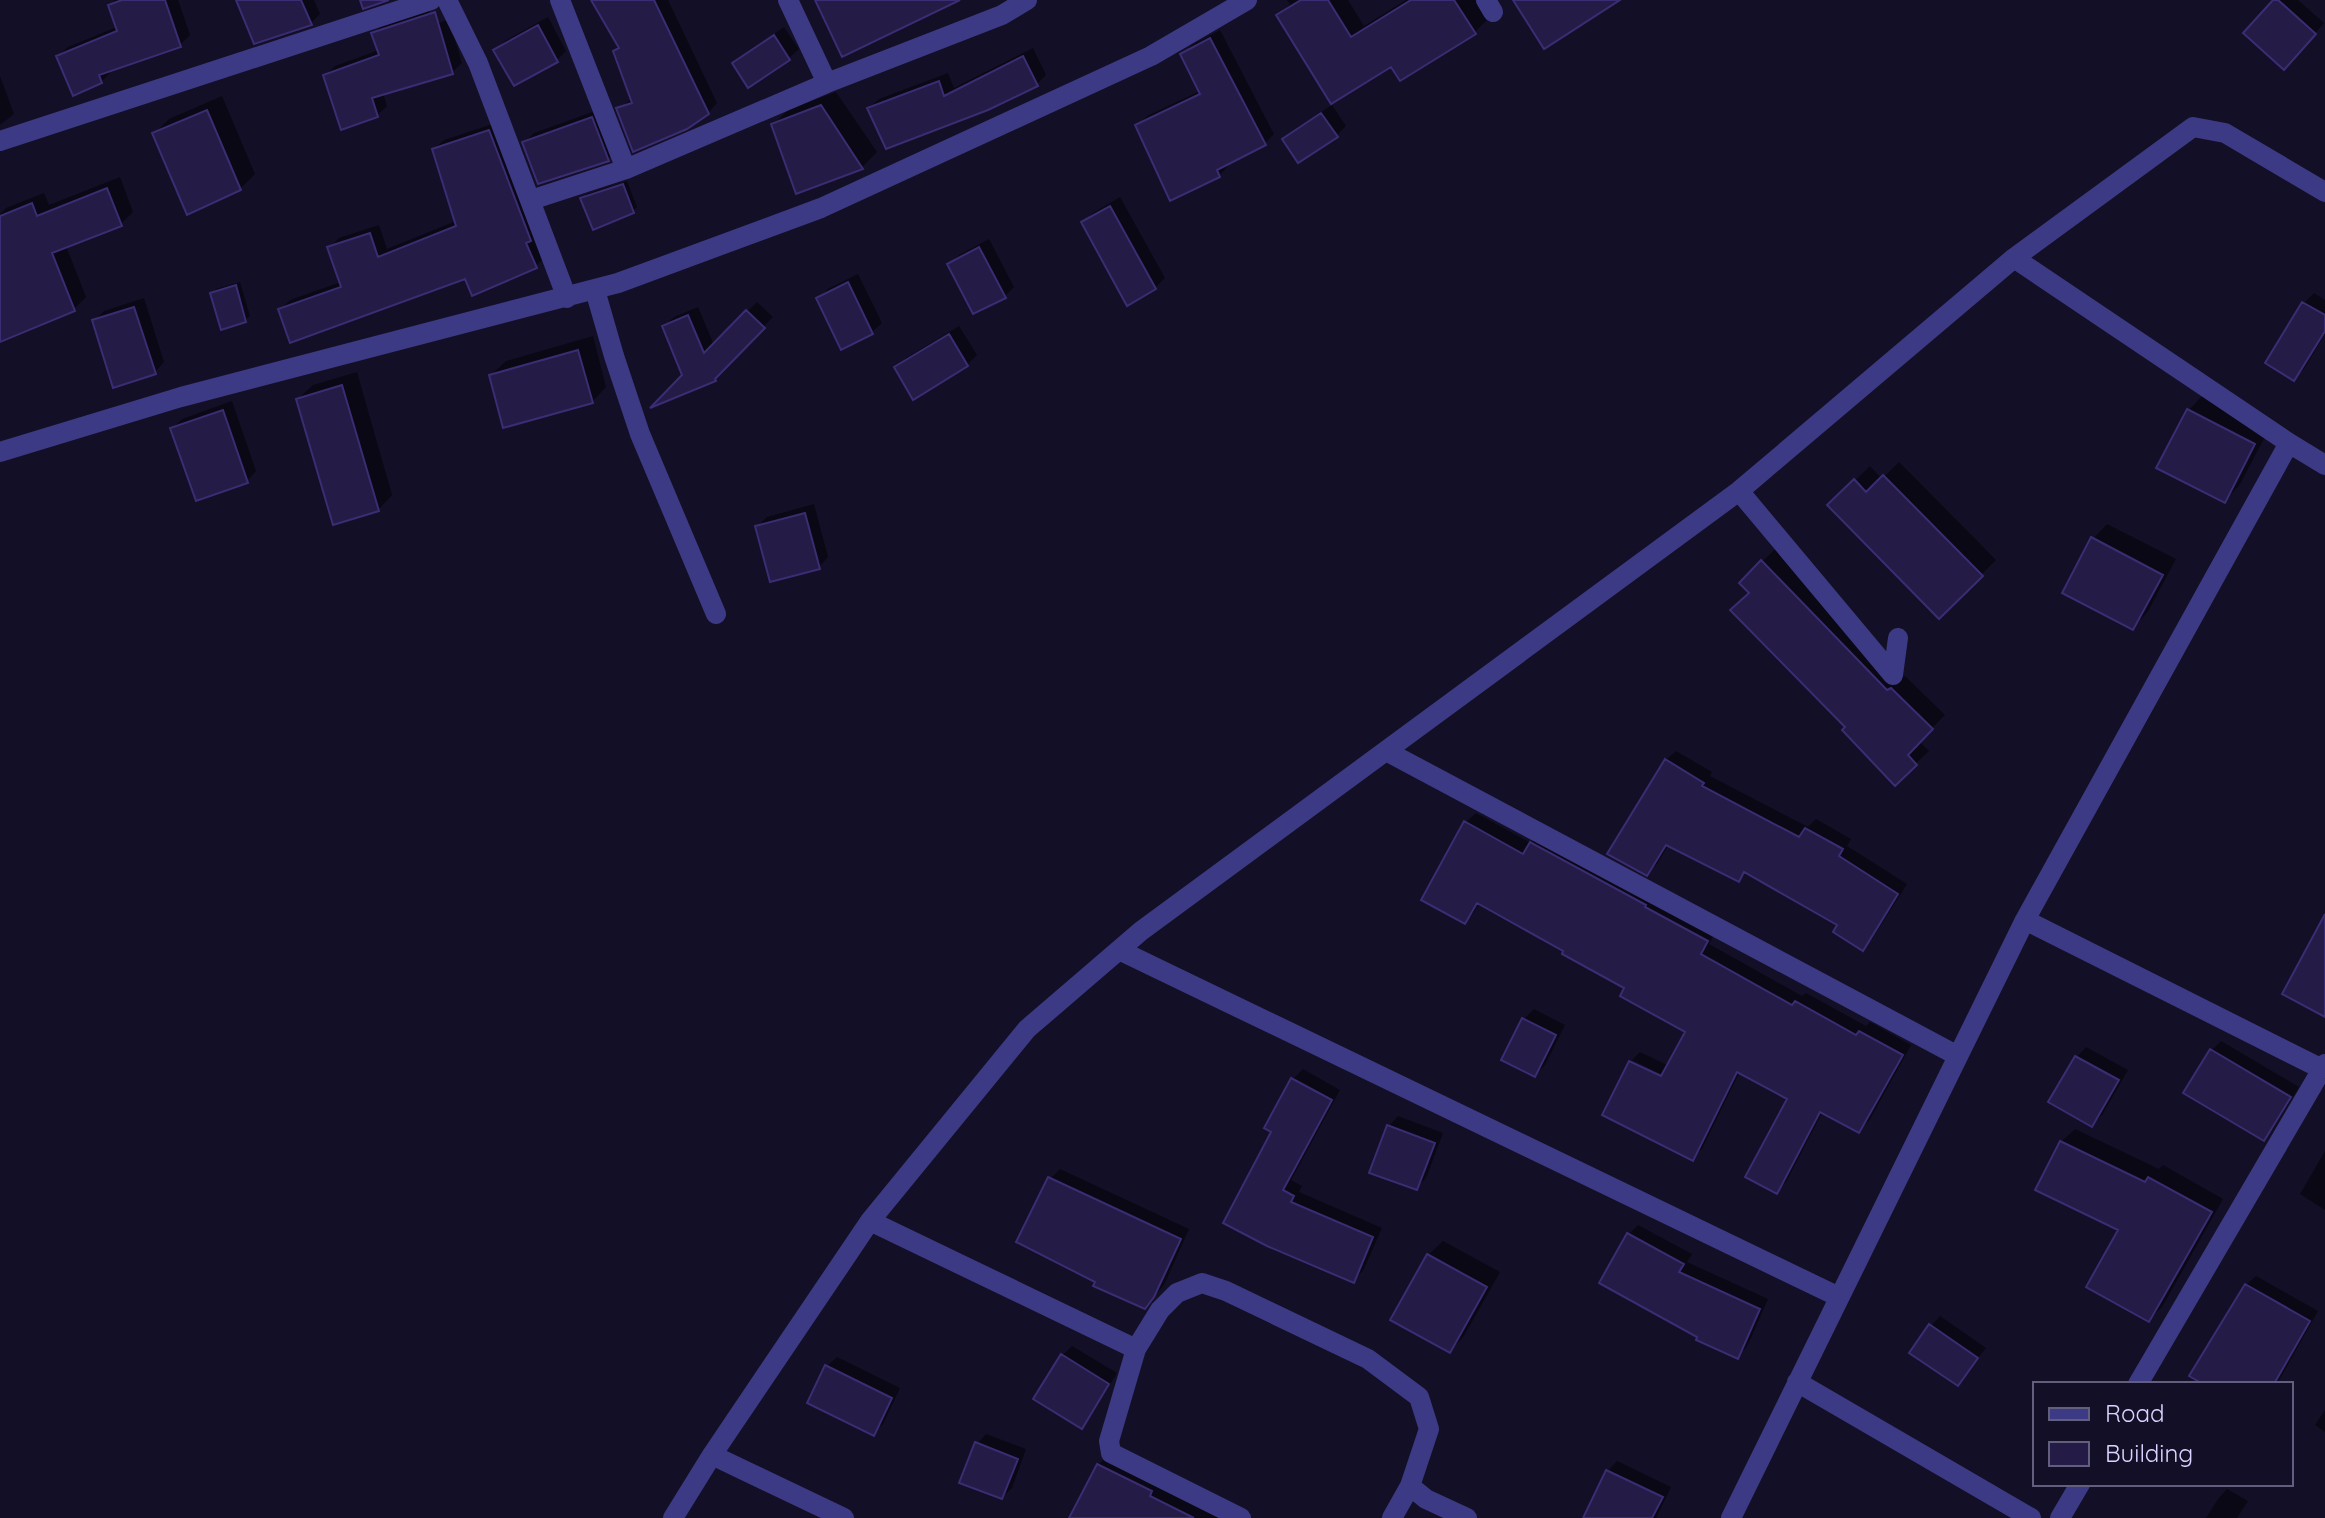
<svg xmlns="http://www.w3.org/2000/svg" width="2325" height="1518" font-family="Quicksand,sans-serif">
<rect width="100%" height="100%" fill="#130f26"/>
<path fill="#0007" d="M115 0H178L190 35 180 45 110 69 111 72 101 82 58 56 68 47 117 27 110 5Z
M238 0H314L320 14 310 24Z
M593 0H668L717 103 708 113 619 109 633 98 615 51 620 46Z
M1287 0H1348L1364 26 1406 0H1475L1487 20 1474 33 1392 64 1279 16 1290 4Z
M2276 0H2298L2324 23 2293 58Z
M428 9 434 25 449 19 462 63 452 72 383 93 387 106 377 115 325 76 335 66 379 50 374 34 383 24Z
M548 17 566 51 557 60 496 50 505 41Z
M784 27 799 49 789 58 749 85 735 63 745 54Z
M1220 30 1274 134 1265 143 1227 163 1228 166 1219 176 1138 125 1147 116 1200 91 1182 55 1192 45Z
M1033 48 1046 75 1037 84 869 108 879 99 948 73 954 88Z
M0 76 14 114 0 125Z
M836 92 877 152 862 167 797 191 773 125 788 110Z
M222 96 255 174 240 189 154 134 169 119Z
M1332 105 1346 126 1336 136 1284 140 1294 130Z
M601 109 617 150 608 159 524 143 534 133Z
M499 122 545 257 536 266 466 276 281 309 290 300 341 282 329 248 339 238 379 225 387 249 456 221 434 149 444 140Z
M120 177 133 212 121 224 66 246 86 297 74 309 13 334 0 343V214L6 208 44 193 49 205Z
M627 181 637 207 633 211 583 198 587 194Z
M1120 197 1165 278 1155 288 1083 222 1093 213Z
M989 239 1014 287 1005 296 949 264 959 255Z
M858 274 882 323 872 332 842 347 818 298 828 289Z
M240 282 250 316 245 320 212 293 216 289Z
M2314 293 2325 300V334L2304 369 2294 378 2268 363 2304 303Z
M144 298 164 362 155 372 94 321 104 311Z
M757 302 773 317 724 367 725 370 715 379 658 403 685 376 664 326 674 317 698 307 714 345Z
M959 326 977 355 967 365 896 368 906 358Z
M593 336 606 387 592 402 491 375 506 361Z
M357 372 392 495 378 510 298 399 313 385Z
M2203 395 2269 429 2239 486 2224 501 2189 410Z
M232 401 256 471 247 481 172 429 182 419Z
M1899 462 1996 560 1939 616 1830 505 1870 466 1882 479Z
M814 504 828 557 819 567 757 527 767 517Z
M2107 524 2176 559 2147 613 2132 628 2093 539Z
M1775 549 1900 678 1905 676 1945 715 1919 741 1929 751 1895 783 1848 727 1751 593 1741 583Z
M1676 751 1712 772 1710 776 1808 827 1816 819 1851 839 1847 846 1907 884 1872 939 1863 948 1840 924 1747 872 1739 880 1669 844 1657 864 1647 873 1666 760Z
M1476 813 1531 843 1541 834 1716 931 1709 944 1802 996 1806 993 1866 1026 1870 1022 1911 1045 1869 1121 1859 1130 1823 1111 1786 1182 1777 1191 1789 1098 1740 1071 1702 1149 1692 1158 1604 1114 1631 1061V1064L1669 1082 1671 1079 1632 1060 1640 1052 1669 1066 1688 1031 1627 987 1480 902 1474 912 1465 922 1466 822Z
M1534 1009 1565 1025 1545 1065 1535 1075 1504 1059 1524 1019Z
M2221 1041 2299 1087 2273 1129 2263 1139 2212 1050Z
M2086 1047 2128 1070 2102 1115 2092 1125 2051 1101 2077 1057Z
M1303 1069 1340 1090 1291 1180 1302 1186 1299 1192 1382 1228 1363 1271 1353 1280 1268 1245 1274 1131 1267 1127 1293 1079Z
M1398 1116 1443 1133 1426 1178 1416 1188 1389 1126Z
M2075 1129 2159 1169 2163 1165 2223 1199 2162 1307 2149 1320 2121 1229 2061 1142Z
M2325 1151V1210L2300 1194Z
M1060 1169 1189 1229 1164 1285 1145 1307 1098 1281 1050 1179Z
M1638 1225 1692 1254 1687 1262 1768 1299 1747 1347 1737 1356 1629 1234Z
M1443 1241 1500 1272 1464 1336 1450 1351 1428 1255Z
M2256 1276 2318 1311 2277 1384H2207L2246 1285Z
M1940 1316 1986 1348 1957 1384 1931 1326Z
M1072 1346 1117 1373 1091 1416 1082 1426 1062 1356Z
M837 1357 900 1388 883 1424 873 1433 827 1366Z
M2325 1410V1432L2315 1425Z
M986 1434 1026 1449 1012 1488 1002 1497 977 1444Z
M1108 1456 1221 1518H1071L1098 1465Z
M1617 1461 1671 1487 1656 1518H1585L1608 1471Z
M2227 1489 2248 1501 2237 1518H2206L2218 1499Z"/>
<path fill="#241b47" stroke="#3b2d73" stroke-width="2" d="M122 0H165L181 47 99 75 102 83 73 96 56 56 117 31 108 5Z
M236 0H301L312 25 254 44Z
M360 0H389L363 9Z
M591 0H654L709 114 687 129 633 152 616 108 632 103 613 51 619 48Z
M815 0H960L842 57Z
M1301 0H1328L1351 37 1411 0H1454L1476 34 1400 81 1391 67 1331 104 1276 15Z
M1513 0H1620L1544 49Z
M2273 0H2278L2316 34 2284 70 2243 33Z
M435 12 453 74 372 98 378 117 341 130 323 75 379 55 371 33Z
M538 25 558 62 514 86 493 50Z
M774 35 790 60 748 88 732 63Z
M1210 38 1266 145 1217 170 1220 177 1170 201 1135 125 1200 94 1180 54Z
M1023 56 1038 86 988 110 886 149 867 108 939 81 944 96Z
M821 105 863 169 796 194 771 124Z
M207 110 241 190 187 215 152 133Z
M1321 113 1338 137 1298 163 1282 139Z
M592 117 609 161 538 184 522 142Z
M489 130 531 241 526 243 537 268 472 296 465 279 290 343 278 309 341 287 327 247 370 233 378 257 456 226 432 149Z
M623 184 634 213 593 230 580 198Z
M107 188 122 226 52 253 75 311 0 342V216L32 203 37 216Z
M1110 206 1156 289 1127 306 1081 222Z
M979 247 1006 298 973 314 947 264Z
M848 282 873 334 841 350 816 298Z
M236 285 246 322 221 330 210 293Z
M2302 302 2325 315V331L2294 381 2265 363Z
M134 307 156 374 113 388 92 320Z
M746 310 765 328 715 379 716 381 650 408 682 375 662 326 688 315 704 353Z
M949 334 968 366 913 400 894 367Z
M578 350 593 403 503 428 489 375Z
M342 385 379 511 333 525 296 399Z
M2187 409 2255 444 2225 503 2156 468Z
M223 410 248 483 196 501 170 428Z
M1883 475 1983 576 1939 619 1827 505 1854 479 1866 492Z
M805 513 820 569 770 582 755 526Z
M2091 537 2163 575 2133 630 2062 593Z
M1761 560 1887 690 1891 688 1933 729 1908 755 1917 765 1895 786 1842 730 1845 727 1730 610 1749 593 1739 583Z
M1665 759 1704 783 1702 786 1799 837 1805 828 1843 849 1839 856 1898 894 1863 951 1833 932 1837 925 1744 872 1739 882 1666 845 1647 876 1607 854Z
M1464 821 1523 854 1530 842 1646 905 1645 907 1708 941 1701 954 1792 1005 1795 1001 1856 1035 1859 1031 1903 1055 1859 1133 1820 1112 1777 1194 1745 1177 1787 1099 1737 1072 1693 1161 1602 1115 1629 1061 1661 1076 1685 1032 1620 996 1624 988 1562 954 1563 951 1477 903 1465 924 1421 900Z
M2325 914V1017L2282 994Z
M1522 1018 1556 1035 1535 1077 1501 1060Z
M2210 1049 2291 1097 2264 1141 2183 1093Z
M2075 1056 2119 1080 2092 1127 2048 1102Z
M1291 1078 1332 1100 1283 1190 1294 1196 1291 1202 1373 1237 1354 1283 1267 1246 1223 1223 1271 1132 1264 1128Z
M1387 1125 1435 1143 1417 1190 1369 1173Z
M2060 1141 2145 1182 2148 1177 2212 1212 2149 1322 2086 1287 2118 1230 2035 1190Z
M1048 1177 1181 1239 1154 1297 1145 1309 1093 1286 1095 1282 1016 1242Z
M1627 1233 1684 1264 1679 1272 1760 1309 1738 1359 1696 1340 1697 1337 1599 1283Z
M1427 1254 1487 1287 1450 1353 1390 1320Z
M2245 1284 2310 1321 2274 1384H2203L2189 1376Z
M1929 1324 1978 1358 1958 1386 1909 1353Z
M1061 1354 1109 1384 1082 1429 1033 1399Z
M825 1365 892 1398 874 1436 807 1403Z
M975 1442 1018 1459 1002 1499 959 1483Z
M1097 1464 1152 1491 1150 1496 1194 1518H1069Z
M1606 1470 1663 1497 1652 1518H1583Z"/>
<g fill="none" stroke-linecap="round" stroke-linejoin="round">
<path stroke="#3d3a85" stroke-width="20" d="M447 0 478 63 567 298
M560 0 626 169
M788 0 827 83
M1486 0 1493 12
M0 141 431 0
M531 200 626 169 827 83 1002 15 1027 0
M595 290 614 356 640 434 716 614
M2289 443 2325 465
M0 452 181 397 618 283 821 208 1151 56 1247 0
M1739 491 1893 675 1898 638
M1386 751 1958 1056
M2025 920 2322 1069
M1119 950 1839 1297
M870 1221 1136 1349 1160 1310 1177 1293 1202 1283 1226 1291 1368 1359 1419 1397 1429 1429 1410 1486 1426 1499 1467 1518
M1136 1349 1109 1441 1111 1453 1241 1518
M1797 1382 2031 1518
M2138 1384 2325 1064
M712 1455 844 1518
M673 1518 712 1455 870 1221 1027 1029 1141 931 1739 491 2014 258 2193 127 2225 133 2325 192
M1392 1518 1410 1486
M1731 1518 2025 920 2289 443 2014 258
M2060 1518 2080 1484"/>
</g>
<rect x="2033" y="1382" width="260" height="104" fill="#130f26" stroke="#625e7d" stroke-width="2"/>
<rect x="2049" y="1408" width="40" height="12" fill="#3d3a85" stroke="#625e7d" stroke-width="2"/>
<text x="2105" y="1422" font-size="24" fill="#d9d4ff">Road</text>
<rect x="2049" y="1442" width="40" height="24" fill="#241b47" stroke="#625e7d" stroke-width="2"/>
<text x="2105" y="1462" font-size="24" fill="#d9d4ff">Building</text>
</svg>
